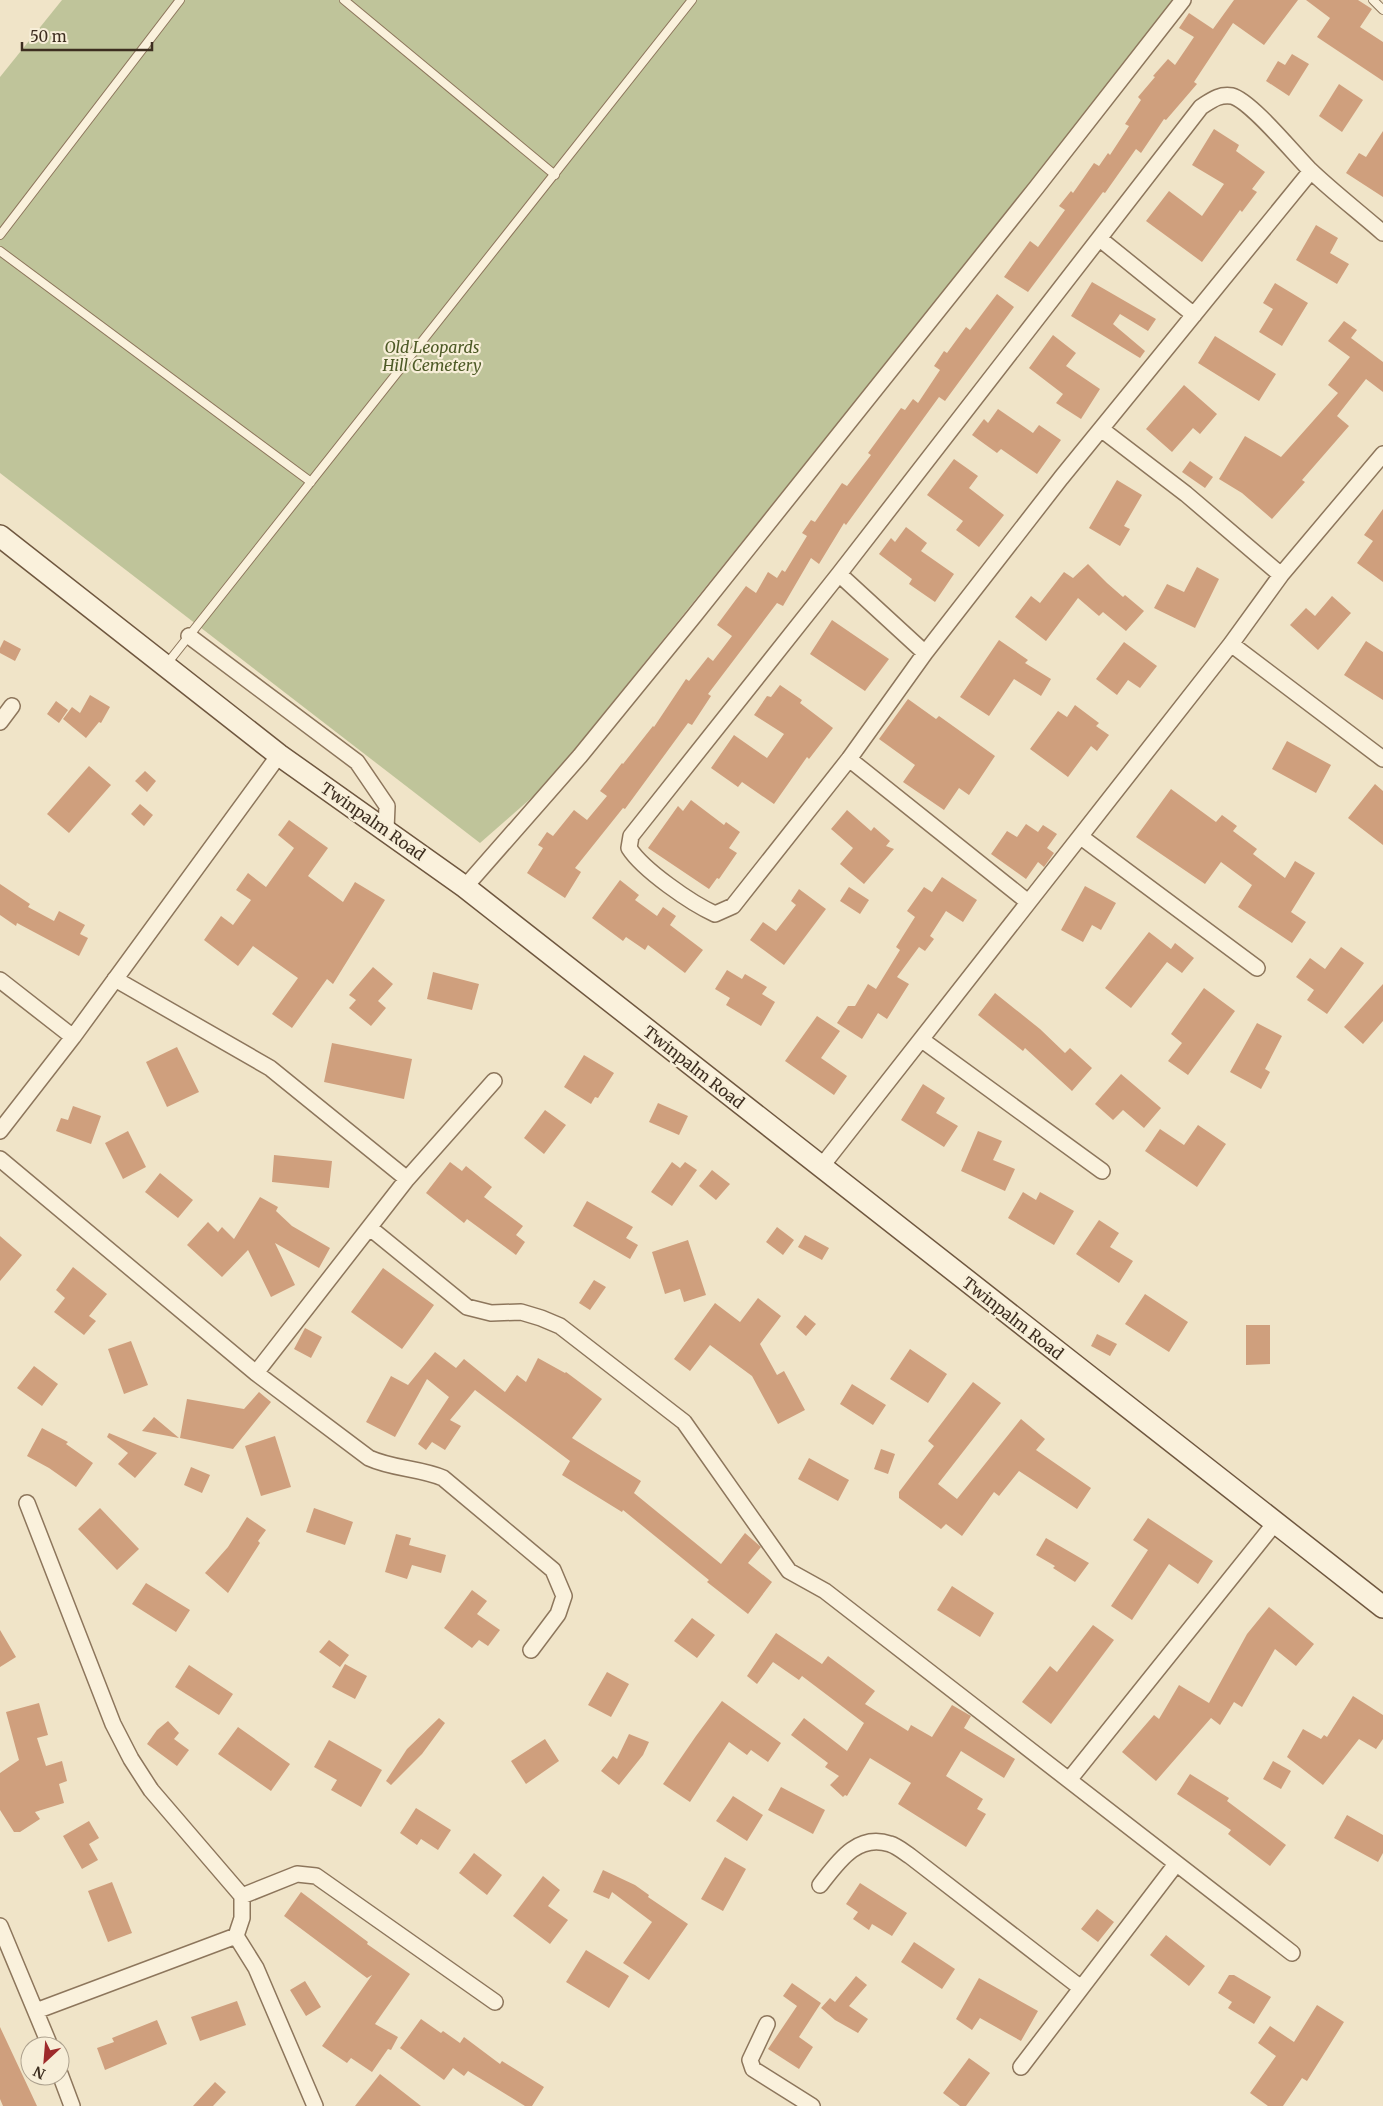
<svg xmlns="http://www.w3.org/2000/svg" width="1383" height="2106" font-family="Merriweather,serif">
<rect width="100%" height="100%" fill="#f0e4c8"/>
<path fill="#bfc49a" d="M62 0H1179L545 786 480 843 0 473V77Z"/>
<path fill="#cf9f7d" d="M1234 0H1298L1264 45 1233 23 1194 82 1197 84 1166 120 1164 119 1141 153 1136 149 1105 193 1103 192 1028 292 1004 277 1030 241 1038 247 1065 210 1059 206 1071 191 1073 193 1094 163 1099 166 1108 153 1110 155 1129 126 1125 124 1141 100 1138 97 1155 77 1153 76 1168 59 1175 65 1194 37 1179 28 1189 13 1213 29Z
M1306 0H1358L1372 9 1360 27 1383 42V81L1317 37 1330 18Z
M1292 54 1309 64 1289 96 1266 81 1278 61 1285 65Z
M1339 84 1363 100 1342 132 1319 116Z
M1214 129 1239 145 1236 151 1265 172 1252 189 1257 192 1242 212 1240 210 1202 262 1146 221 1169 191 1202 216 1224 184 1192 165Z
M1383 131V197L1346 173 1359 153 1366 157Z
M1316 225 1338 238 1330 253 1349 264 1337 284 1296 260Z
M1092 282 1156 319 1148 331 1120 314 1113 324 1145 351 1140 358 1071 316Z
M1275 283 1308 303 1282 346 1259 332 1273 309 1263 303Z
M997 294 1014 307 945 401 939 397 846 525 844 523 819 564 811 558 783 606 777 603 708 694 711 696 692 725 688 723 625 809 623 808 575 868 581 872 565 898 527 873 543 848 538 845 547 832 553 836 574 810 587 820 607 796 600 791 622 763 623 764 653 726 654 727 686 679 689 681 708 657 713 661 732 636 717 625 746 586 756 593 768 572 777 578 782 570 785 572 807 536 802 533 811 520 815 522 842 483 847 486 871 455 868 453 901 408 905 410 913 399 918 403 940 370 934 366 944 351 947 353 966 327 970 330Z
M1344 321 1357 330 1351 338 1383 362V392L1366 379 1337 416 1349 426 1302 480 1305 482 1272 519 1242 493 1219 479 1245 436 1281 457 1338 393 1328 385 1350 357 1328 341Z
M1053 335 1076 353 1066 366 1100 389 1081 419 1056 403 1063 394 1029 368Z
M1215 336 1276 374 1259 401 1198 363Z
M1184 385 1217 414 1200 434 1193 428 1172 452 1146 429Z
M998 409 1033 433 1039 425 1061 440 1037 474 1001 449 997 453 972 435 984 419 988 423Z
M954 459 978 476 969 488 1004 515 979 547 956 530 963 521 927 495Z
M1190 461 1213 477 1205 488 1182 472Z
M1117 480 1142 495 1124 526 1130 529 1120 546 1089 528Z
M1383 509V582L1357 563 1373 541 1364 535Z
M906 527 927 543 921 551 954 574 935 602 909 584 912 579 879 554 891 538 895 542Z
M1088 564 1107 583 1123 597 1125 595 1144 611 1126 631 1103 612 1099 616 1078 598 1046 641 1015 617 1031 596 1040 603 1064 572 1073 578Z
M1197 567 1219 579 1195 628 1154 608 1167 584 1184 592Z
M1332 596 1351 613 1318 650 1290 625 1306 608 1315 616Z
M832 620 889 659 865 691 810 654Z
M4 640 21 649 15 661 0 653V648Z
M999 640 1028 660 1025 663 1051 679 1041 696 1014 679 989 716 960 697Z
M1366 641 1383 652V700L1344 675Z
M1124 642 1157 666 1140 688 1128 680 1117 695 1096 679Z
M780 685 802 700 800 703 833 728 809 759 807 757 774 804 742 782 738 787 711 768 734 735 767 758 784 734 754 715 767 696 771 697Z
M90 695 110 707 101 723 99 722 86 738 63 719 72 707 80 713Z
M908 699 936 719 939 716 995 756 969 795 959 788 944 810 903 782 915 765 879 739Z
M56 701 68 710 59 723 47 714Z
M1075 705 1099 723 1096 726 1109 735 1097 751 1091 746 1068 777 1030 749 1058 711 1067 717Z
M1287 741 1331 765 1316 793 1272 769Z
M89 766 111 785 69 833 47 814Z
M145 771 156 781 147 792 135 781Z
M1375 784 1383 791V845L1348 818Z
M1171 789 1216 822 1222 815 1237 826 1233 831 1257 849 1253 854 1285 878 1295 861 1315 873 1291 912 1306 922 1292 943 1238 907 1252 885 1221 862 1205 884 1136 837Z
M691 800 724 825 726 822 740 832 729 848 737 853 719 879 717 878 709 889 648 848 678 806 683 811Z
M140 804 153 815 144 826 131 814Z
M847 810 871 831 874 827 890 841 886 846 894 849 864 884 840 864 853 848 831 829Z
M289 820 328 848 308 876 343 902 355 882 385 900 333 984 327 979 292 1028 272 1014 298 978 253 946 238 966 204 940 221 916 233 925 251 900 236 890 248 873 266 887 294 848 278 835Z
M1026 824 1038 832 1043 825 1057 834 1047 848 1054 853 1044 867 1038 862 1026 879 991 854 1007 831 1017 837Z
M942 877 977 900 963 922 946 911 930 936 934 939 925 951 919 947 897 977 909 984 887 1019 878 1013 862 1039 837 1023 848 1006H855L868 984 876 989 900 950 896 947 915 917 907 911 924 887 932 892Z
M620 880 639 895 635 900 657 916 663 907 676 916 670 925 703 950 685 973 648 945 645 950 626 937 623 941 592 918Z
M0 884 30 904 28 907 54 921 59 911 85 925 80 934 88 938 79 956 17 923 16 926 0 915Z
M1085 886 1116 903 1101 930 1092 925 1083 942 1061 930Z
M849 887 869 900 860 914 840 901Z
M799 889 826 909 784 965 750 940 763 922 776 931 796 905 791 901Z
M1149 932 1171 949 1175 943 1194 958 1182 973 1167 962 1131 1008 1105 988Z
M1341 947 1364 963 1327 1014 1307 1000 1314 990 1296 977 1310 958 1325 969Z
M373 967 393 984 378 1001 386 1008 371 1026 349 1008 356 1000 349 995Z
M727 970 742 979 745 974 767 987 762 994 775 1002 761 1026 726 1005 730 998 715 989Z
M433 972 479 984 472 1010 427 999Z
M1383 984V1021L1363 1044 1344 1027Z
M1204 988 1235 1011 1188 1075 1168 1061 1182 1043 1171 1034Z
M995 993 1040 1029 1065 1053 1070 1048 1092 1068 1072 1091 1025 1048 1023 1051 978 1015Z
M817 1016 840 1031 821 1058 847 1076 834 1095 785 1061Z
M1257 1023 1282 1036 1265 1069 1270 1072 1261 1089 1230 1072Z
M332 1043 412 1059 404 1099 324 1082Z
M177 1047 199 1092 167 1107 146 1062Z
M584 1055 614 1073 598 1098 595 1097 591 1104 564 1087Z
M1121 1074 1161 1108 1144 1128 1123 1110 1113 1120 1095 1104Z
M923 1084 945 1098 936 1113 958 1126 944 1147 901 1120Z
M658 1103 688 1116 679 1135 649 1122Z
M73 1106 101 1116 91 1144 56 1131 61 1118 68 1120Z
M545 1110 566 1125 544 1154 524 1138Z
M1198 1125 1226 1144 1197 1187 1145 1151 1160 1129 1184 1145Z
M128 1131 146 1167 123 1179 105 1143Z
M978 1131 1002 1141 993 1160 1015 1169 1005 1191 961 1171Z
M274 1155 332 1161 329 1188 272 1182Z
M450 1162 462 1171 466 1166 492 1187 484 1197 523 1226 516 1235 525 1242 516 1255 467 1219 464 1223 426 1193Z
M672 1162 680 1168 685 1162 697 1170 672 1206 651 1192Z
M712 1170 730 1184 716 1200 699 1186Z
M160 1173 193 1200 178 1218 145 1192Z
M1023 1192 1036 1200 1040 1192 1074 1211 1054 1245 1008 1218Z
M260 1197 278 1207 276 1211 292 1226 330 1248 319 1268 275 1243 295 1285 271 1297 248 1250 222 1277 187 1245 208 1222 218 1232 222 1227 234 1239Z
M587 1201 633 1227 626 1238 638 1245 630 1259 573 1226Z
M1099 1220 1119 1233 1110 1247 1133 1261 1119 1283 1076 1254Z
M777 1227 794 1240 783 1255 766 1242Z
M805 1235 829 1248 822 1260 798 1247Z
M0 1236 22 1255 0 1281Z
M688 1240 706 1295 684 1302 680 1289 665 1294 652 1252Z
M73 1267 107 1294 89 1316 96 1321 84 1335 54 1312 65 1298 56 1290Z
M383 1268 434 1305 402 1349 351 1312Z
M594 1280 606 1287 590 1310 579 1303Z
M1145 1294 1188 1322 1169 1352 1125 1324Z
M758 1298 781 1316 760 1344 777 1375 784 1371 805 1410 778 1424 752 1376 710 1345 690 1371 674 1359 715 1303 740 1322Z
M805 1315 816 1324 806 1336 796 1327Z
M1246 1325H1270V1364L1246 1365Z
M305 1328 322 1337 311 1358 294 1349Z
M1097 1334 1117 1344 1110 1356 1091 1346Z
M131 1341 148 1385 124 1394 108 1349Z
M910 1349 947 1374 928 1403 890 1379Z
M435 1352 456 1368 464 1359 505 1392 517 1375 526 1382 538 1358 565 1373 566 1372 602 1399 572 1438 641 1481 634 1493 721 1564 745 1533 761 1547 748 1563 772 1582 748 1614 707 1582 709 1580 623 1510 622 1512 562 1475 570 1461 475 1390 450 1420 461 1426 445 1450 432 1442 426 1450 418 1444 449 1397 427 1379 395 1437 366 1422 391 1376 408 1385Z
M34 1366 58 1384 42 1406 17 1388Z
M973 1382 1001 1403 938 1484 957 1499 1021 1419 1045 1439 1036 1450 1091 1488 1077 1509 1019 1471 999 1496 994 1492 962 1536 946 1524 941 1529 899 1498V1492L934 1446 928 1441Z
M852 1384 886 1405 873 1425 840 1404Z
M259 1392 271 1402 233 1449 180 1438 187 1399 244 1409Z
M154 1417 179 1438 142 1431Z
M42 1428 68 1442 66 1444 93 1463 76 1487 49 1468 27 1456Z
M109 1433 157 1453 135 1478 118 1464 128 1453 107 1437Z
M275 1436 291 1487 261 1496 245 1446Z
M881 1449 895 1454 888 1474 874 1469Z
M809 1458 849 1480 838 1501 798 1479Z
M191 1467 210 1475 202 1493 184 1485Z
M100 1508 139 1549 117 1570 78 1529Z
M314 1508 353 1522 345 1545 306 1532Z
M247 1517 266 1530 258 1541 260 1543 228 1593 205 1573 228 1547Z
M1148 1518 1213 1561 1198 1584 1169 1564 1132 1620 1111 1606 1148 1550 1133 1540Z
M396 1534 411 1538 409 1545 446 1555 441 1573 412 1565 407 1579 385 1572Z
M1046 1538 1089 1563 1075 1582 1053 1568 1055 1566 1036 1555Z
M146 1583 190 1610 176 1632 132 1604Z
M952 1586 994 1613 980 1637 937 1610Z
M472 1590 487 1601 477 1614 500 1630 488 1646 479 1640 472 1648 444 1628Z
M1269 1607 1314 1644 1296 1666 1275 1649 1242 1707 1234 1702 1220 1725 1211 1718 1156 1781 1122 1752 1154 1715 1159 1719 1179 1685 1209 1703 1247 1634Z
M692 1618 715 1635 697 1658 674 1641Z
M1093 1625 1114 1640 1051 1724 1022 1702 1050 1666 1057 1672Z
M0 1630 16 1657 0 1667Z
M776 1633 822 1664 828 1656 875 1691 865 1704 908 1731 911 1725 932 1737 952 1705 971 1716 964 1728 1015 1759 1004 1778 961 1751 946 1776 983 1799 977 1809 986 1814 966 1847 898 1804 911 1783 870 1758 847 1796 845 1795 843 1797 830 1785 839 1776 825 1767 828 1763 791 1735 804 1718 847 1751 864 1723 802 1676 799 1680 773 1662 757 1684 747 1676Z
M329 1640 349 1655 340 1667 319 1652Z
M345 1664 367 1676 355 1699 332 1687Z
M189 1665 233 1694 219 1715 175 1687Z
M607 1672 629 1684 611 1717 588 1705Z
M1353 1696 1383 1715V1739L1376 1749 1359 1739 1323 1785 1287 1757 1303 1729 1321 1739 1324 1735 1327 1737Z
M722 1701 781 1743 768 1762 751 1750 747 1755 729 1742 690 1802 663 1784 696 1736Z
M39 1703 48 1735 37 1738 46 1766 62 1761 67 1781 59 1784 64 1803 35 1812 40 1819 20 1832H14L0 1810V1773L19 1760 6 1712Z
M439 1718 445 1723 422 1754 391 1785 386 1781 407 1749Z
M168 1721 179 1733 174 1739 189 1750 177 1766 147 1744 157 1730Z
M238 1727 290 1764 271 1791 218 1754Z
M629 1734 649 1742 643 1755 619 1785 601 1771 613 1756 617 1759Z
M545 1739 559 1761 526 1784 511 1761Z
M329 1740 382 1770 361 1807 331 1790 337 1780 314 1767Z
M1273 1761 1291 1771 1281 1789 1263 1779Z
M1190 1774 1229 1798 1227 1801 1286 1845 1270 1866 1228 1834 1231 1830 1177 1794Z
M781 1787 825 1810 813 1834 768 1810Z
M733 1796 763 1815 747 1841 716 1821Z
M416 1808 451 1830 438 1850 421 1839 417 1845 400 1833Z
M1347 1815 1383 1835V1853L1378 1862 1334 1838Z
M89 1821 99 1838 89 1844 98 1860 82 1869 63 1836Z
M474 1853 502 1875 487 1895 459 1873Z
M725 1857 746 1869 723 1911 701 1899Z
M603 1870 635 1885 649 1895 648 1897 688 1924 649 1980 623 1963 652 1922 612 1892 609 1899 593 1892Z
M543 1876 560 1890 548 1906 568 1920 550 1944 513 1916Z
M112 1882 132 1933 108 1942 88 1891Z
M860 1883 907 1913 892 1936 872 1924 869 1930 853 1919 858 1912 846 1904Z
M301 1892 368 1942 367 1944 410 1974 375 2024 398 2037 391 2050 388 2049 372 2072 351 2058 347 2063 322 2046 372 1975 367 1978 284 1916Z
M1097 1909 1114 1922 1098 1942 1081 1929Z
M1166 1935 1205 1966 1189 1986 1150 1955Z
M914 1942 955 1969 942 1989 901 1962Z
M586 1950 629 1976 609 2008 566 1982Z
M1229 1975H1234L1271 1997 1254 2024 1228 2008 1232 2002 1218 1993Z
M856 1976 867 1985 849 2006 868 2019 858 2033 835 2020 821 2008 830 1998 835 2002Z
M979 1978 1038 2011 1021 2041 980 2018 972 2030 956 2019Z
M305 1981 321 2007 306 2016 290 1990Z
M792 1983 821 2003 799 2037 813 2047 799 2069 768 2049 797 2006 783 1996Z
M237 2001 246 2025 200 2041 191 2017Z
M1317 2005 1344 2022 1307 2081 1302 2078 1283 2106H1268L1250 2093 1276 2056 1258 2043 1270 2026 1294 2042Z
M421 2019 441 2033 443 2031 460 2043 464 2037 500 2064 502 2061 544 2087 532 2106H525L468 2071 464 2076 453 2068 444 2080 400 2048Z
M157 2020 167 2044 105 2070 97 2048 114 2042 112 2038Z
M0 2027 37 2106H3L0 2099Z
M969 2058 990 2073 966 2106H960L943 2093Z
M380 2074 421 2106H355Z
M215 2082 226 2092 213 2106H193Z"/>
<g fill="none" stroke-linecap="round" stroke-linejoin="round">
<defs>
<path id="lane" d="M344 0 555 175
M1373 0 1383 10
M0 235 180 0
M0 251 311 482
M166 665 692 0"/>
<path id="street" d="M1311 171 1061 478 925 653 849 759 733 906 715 914C691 903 643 870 629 848L631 836 839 574 1201 107C1212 100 1219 94 1232 96 1251 101 1294 154 1310 170 1333 192 1359 212 1383 233
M1100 239 1194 315
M1101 429 1186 494 1281 575
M839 574 925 653
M189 636 357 762 387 806 386 830
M1231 644 1383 759
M0 722 12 706
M849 759 1028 902
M1081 837 1257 968
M465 887 580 756 694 616 1036 188 1183 0
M115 979 270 1068 407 1179
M0 980 73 1037
M922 1040 1102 1171
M0 1131 73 1037 279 755
M0 1159 256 1373 369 1458C393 1469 419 1468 443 1478L553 1570 564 1596 558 1614 531 1650
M821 1167 1231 644 1281 575 1383 454
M370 1228 467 1307 491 1313 521 1312 541 1318 560 1326 684 1422 789 1571 825 1591 1292 1953
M256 1373 407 1179 494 1081
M27 1503 113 1724 131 1759 151 1790 242 1896V1918L236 1936 36 2011
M1069 1780 1275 1523
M820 1885C838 1862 857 1833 890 1844 897 1846 904 1852 910 1856L1081 1988
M242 1896 297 1874 316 1876 495 2002
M0 1926 50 2046
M236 1936 256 1968 315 2106
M767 2024 750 2060 753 2069 812 2106
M1021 2067 1176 1864
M60 2074 72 2106"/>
<path id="secondary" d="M0 536 279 755 465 887 1383 1607"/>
</defs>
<use href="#lane" stroke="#8d765c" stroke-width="10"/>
<use href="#street" stroke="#8d765c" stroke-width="18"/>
<use href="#secondary" stroke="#6f573f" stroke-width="24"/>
<use href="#lane" stroke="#faf1dc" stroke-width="8"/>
<use href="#street" stroke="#faf1dc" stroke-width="15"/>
<use href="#secondary" stroke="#faf1dc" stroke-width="21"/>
</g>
<g text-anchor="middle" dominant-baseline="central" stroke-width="4.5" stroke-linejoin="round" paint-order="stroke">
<g font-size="16" font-style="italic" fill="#4d5a26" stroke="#f7eed8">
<text x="432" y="347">Old Leopards<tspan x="432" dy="18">Hill Cemetery</tspan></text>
</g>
<g font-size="16" fill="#3d2e20" stroke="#f7eed8">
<text transform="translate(373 821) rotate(35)">Twinpalm Road</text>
<text transform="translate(694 1067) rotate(38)">Twinpalm Road</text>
<text transform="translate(1013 1318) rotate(38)">Twinpalm Road</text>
</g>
</g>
<g transform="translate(45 2061) rotate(206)"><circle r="24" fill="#f7eed8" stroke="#ada18e"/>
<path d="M0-4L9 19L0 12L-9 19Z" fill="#9e2a2b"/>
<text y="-8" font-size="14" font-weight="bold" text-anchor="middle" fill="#3d2e20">N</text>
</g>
<path d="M22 42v8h130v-8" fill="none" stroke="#3d2e20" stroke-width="2.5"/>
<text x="30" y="42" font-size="15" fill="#3d2e20" stroke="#f7eed8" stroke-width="4" paint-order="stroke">50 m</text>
</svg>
